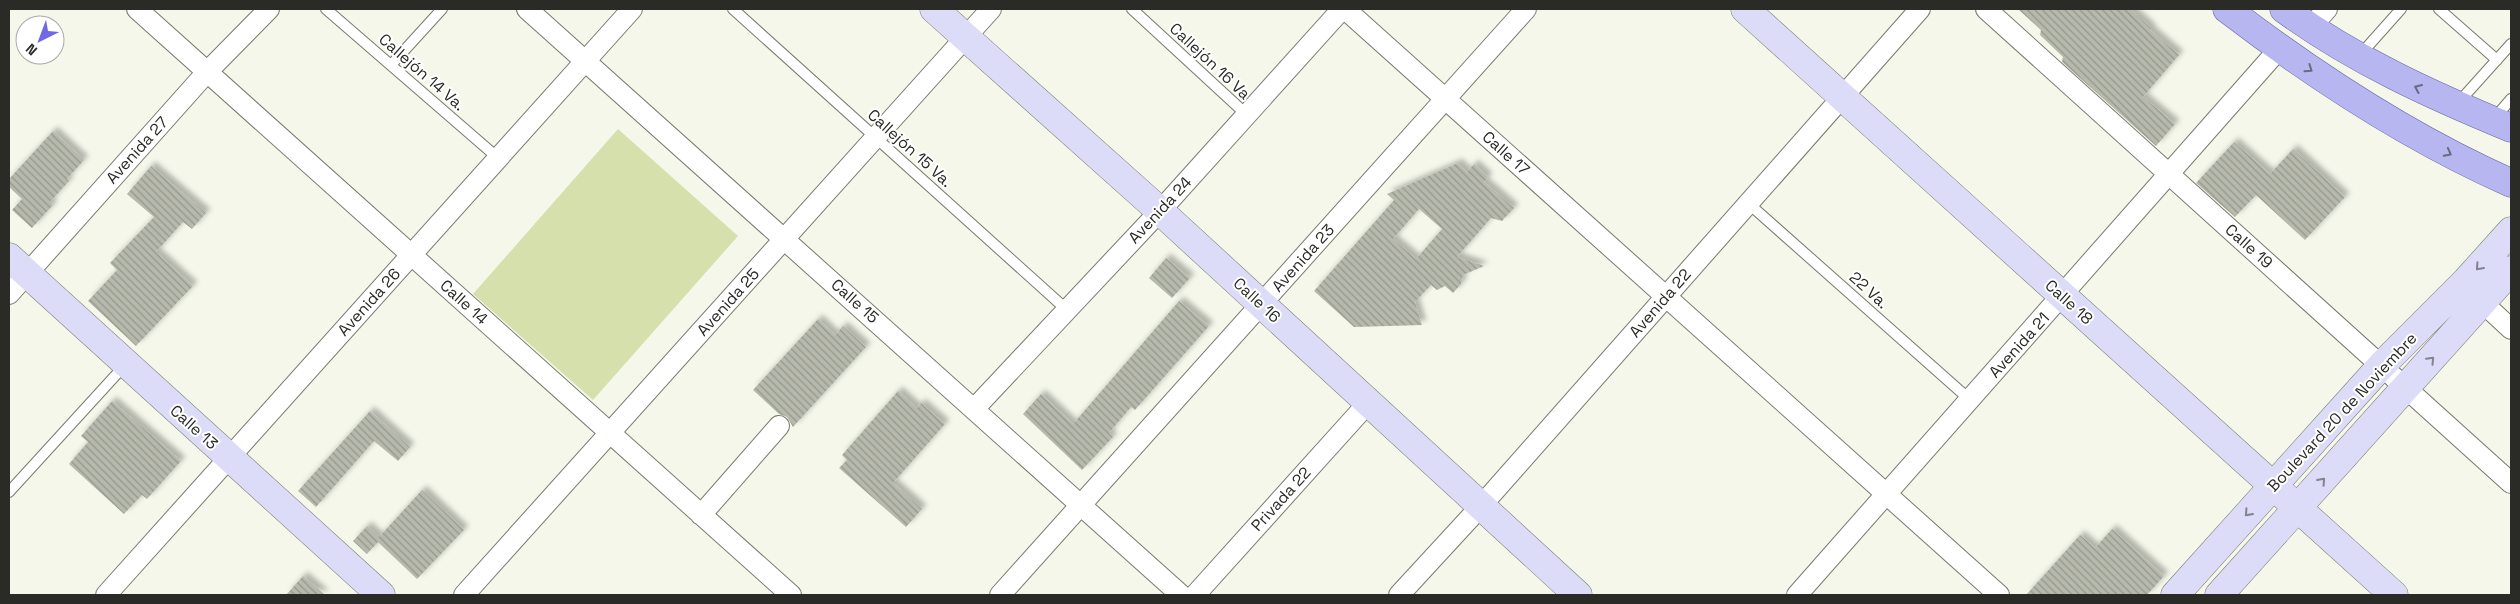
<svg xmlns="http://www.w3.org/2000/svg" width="2520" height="604" font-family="'Space Grotesk',sans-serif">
<defs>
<pattern id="building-back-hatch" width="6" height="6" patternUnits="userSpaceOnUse" patternTransform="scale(1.25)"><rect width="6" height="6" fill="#b6b9ac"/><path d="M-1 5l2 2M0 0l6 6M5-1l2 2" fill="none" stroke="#94978c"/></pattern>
<filter id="shadow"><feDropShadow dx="4.5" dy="-4.5" stdDeviation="2.5" flood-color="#0004"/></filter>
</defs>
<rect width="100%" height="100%" fill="#f4f7ea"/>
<path fill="#d5e0ad" d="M618 129 738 236 593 400 473 294Z"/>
<path fill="url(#building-back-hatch)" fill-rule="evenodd" filter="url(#shadow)" d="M2018 9H2130L2152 29 2150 30 2179 55 2143 97 2175 124 2156 146 2062 62 2063 57 2040 35 2041 30Z
M53 131 84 160 67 179 69 181 50 202 53 205 32 228 12 210 22 199 9 187V179Z
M2234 142 2270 174 2293 149 2345 197 2305 240 2256 195 2235 217 2196 183Z
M1458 163 1467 172 1474 164 1488 177 1484 182 1514 208 1502 221 1491 218 1457 257 1484 266 1463 275 1461 284 1453 293 1445 286 1437 290 1431 285 1415 302 1422 325 1354 327 1314 291 1394 200 1387 194ZM1419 209 1442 229 1416 259 1393 239Z
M151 166 206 213 192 229 183 222 156 252 193 286 136 346 88 301 117 270 110 263 154 217 127 194Z
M1166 258 1190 278 1172 298 1149 278Z
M1179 301 1209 326 1135 410 1131 407 1109 433 1113 437 1082 470 1023 414 1041 394 1073 424Z
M818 319 835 335 843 326 866 347 793 427 787 417 779 414 753 390Z
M898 391 917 408 921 403 945 424 893 483 922 509 906 527 839 468 847 460 842 455Z
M112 401 181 461 147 499 142 495 124 514 69 464 88 442 81 436Z
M370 411 410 447 398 461 374 441 316 507 298 491Z
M422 490 464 530 417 579 378 542 367 554 353 541 367 526 379 537Z
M2112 529 2164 576 2147 595H2026L2080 535 2095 548Z
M303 576 325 595H286Z"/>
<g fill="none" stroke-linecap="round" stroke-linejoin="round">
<defs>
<path id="lane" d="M326 9 498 158
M733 9 1067 310
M1132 9 1247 115
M2439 9 2497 60
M2360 55 2401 9
M391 65 442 9
M2458 103 2511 44
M2493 120 2511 99
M1748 203 1969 399
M9 492 125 365"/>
<path id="street" d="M137 9 791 595
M527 9 1181 595
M1345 9 1999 595
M1986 9 2511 483
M2310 28 2327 9
M9 294 207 72 269 9
M2483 303 2511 329
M974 409 1160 211 1342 9
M701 515 779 426
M106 595 632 9
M464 595 991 9
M1000 595 1526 9
M1195 595 1368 403
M1399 595 1481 506 1920 9
M1797 595 2279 49"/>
<path id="secondary" d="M934 9 1160 211 1578 595
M1745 9 2394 595
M9 257 381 595
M2175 595 2382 365 2466 281 2511 231
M2219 595 2511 270"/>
<path id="primary" d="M2227 9C2316 77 2409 138 2511 183
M2284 9C2354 60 2431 95 2511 128"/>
</defs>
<use href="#lane" stroke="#787b6f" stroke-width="12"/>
<use href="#street" stroke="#787b6f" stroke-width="22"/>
<use href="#secondary" stroke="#787b6f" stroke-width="29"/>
<use href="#primary" stroke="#6866a3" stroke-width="29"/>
<use href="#lane" stroke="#fff" stroke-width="10"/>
<use href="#street" stroke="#fff" stroke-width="20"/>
<use href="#secondary" stroke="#dcdbf8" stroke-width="28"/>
<use href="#primary" stroke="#b8b6f0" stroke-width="28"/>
</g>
<defs><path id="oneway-chevron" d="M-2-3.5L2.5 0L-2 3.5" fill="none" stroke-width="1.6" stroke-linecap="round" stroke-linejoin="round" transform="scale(1.25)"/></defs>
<g stroke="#6a6a81">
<use href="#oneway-chevron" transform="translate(2309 69) rotate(34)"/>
<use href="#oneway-chevron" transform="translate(2418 88) rotate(-156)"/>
<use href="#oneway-chevron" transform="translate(2448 153) rotate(28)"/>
</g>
<g stroke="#83838f">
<use href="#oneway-chevron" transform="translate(2479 267) rotate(132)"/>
<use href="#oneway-chevron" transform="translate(2431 360) rotate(-47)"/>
<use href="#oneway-chevron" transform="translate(2322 481) rotate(-48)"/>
<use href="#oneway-chevron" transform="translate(2248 513) rotate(132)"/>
</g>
<g text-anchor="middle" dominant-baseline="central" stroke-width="4" stroke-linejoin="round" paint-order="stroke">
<g font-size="16" fill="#2a2b26" stroke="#fff">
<text transform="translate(1210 61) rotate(43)">Callejón 16 Va</text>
<text transform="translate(422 72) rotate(41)">Callejón 14 Va.</text>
<text transform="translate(910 148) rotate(42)">Callejón 15 Va.</text>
<text transform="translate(137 150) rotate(-48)">Avenida 27</text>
<text transform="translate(1506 153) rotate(42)">Calle 17</text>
<text transform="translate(1160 210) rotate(-47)">Avenida 24</text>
<text transform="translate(2249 246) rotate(42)">Calle 19</text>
<text transform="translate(1303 258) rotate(-48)">Avenida 23</text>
<text transform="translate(1869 290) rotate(42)">22 Va.</text>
<text transform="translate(1257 300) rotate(43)">Calle 16</text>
<text transform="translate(855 301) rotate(42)">Calle 15</text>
<text transform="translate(369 302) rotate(-48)">Avenida 26</text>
<text transform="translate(464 302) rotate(42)">Calle 14</text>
<text transform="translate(728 302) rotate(-48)">Avenida 25</text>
<text transform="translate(2069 302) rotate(42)">Calle 18</text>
<text transform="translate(1660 303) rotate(-49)">Avenida 22</text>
<text transform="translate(2019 345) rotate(-48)">Avenida 21</text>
<text transform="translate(2342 412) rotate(-47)">Boulevard 20 de Noviembre</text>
<text transform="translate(194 427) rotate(42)">Calle 13</text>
<text transform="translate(1281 499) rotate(-48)">Privada 22</text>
</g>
</g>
<rect width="2520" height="604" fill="none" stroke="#2a2b26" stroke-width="20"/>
<g transform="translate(40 40) rotate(222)"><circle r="24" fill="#ffffff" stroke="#aaaaa8"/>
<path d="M0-4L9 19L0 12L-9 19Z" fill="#7368e3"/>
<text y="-8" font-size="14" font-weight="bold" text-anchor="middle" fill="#2a2b26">N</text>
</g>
</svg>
